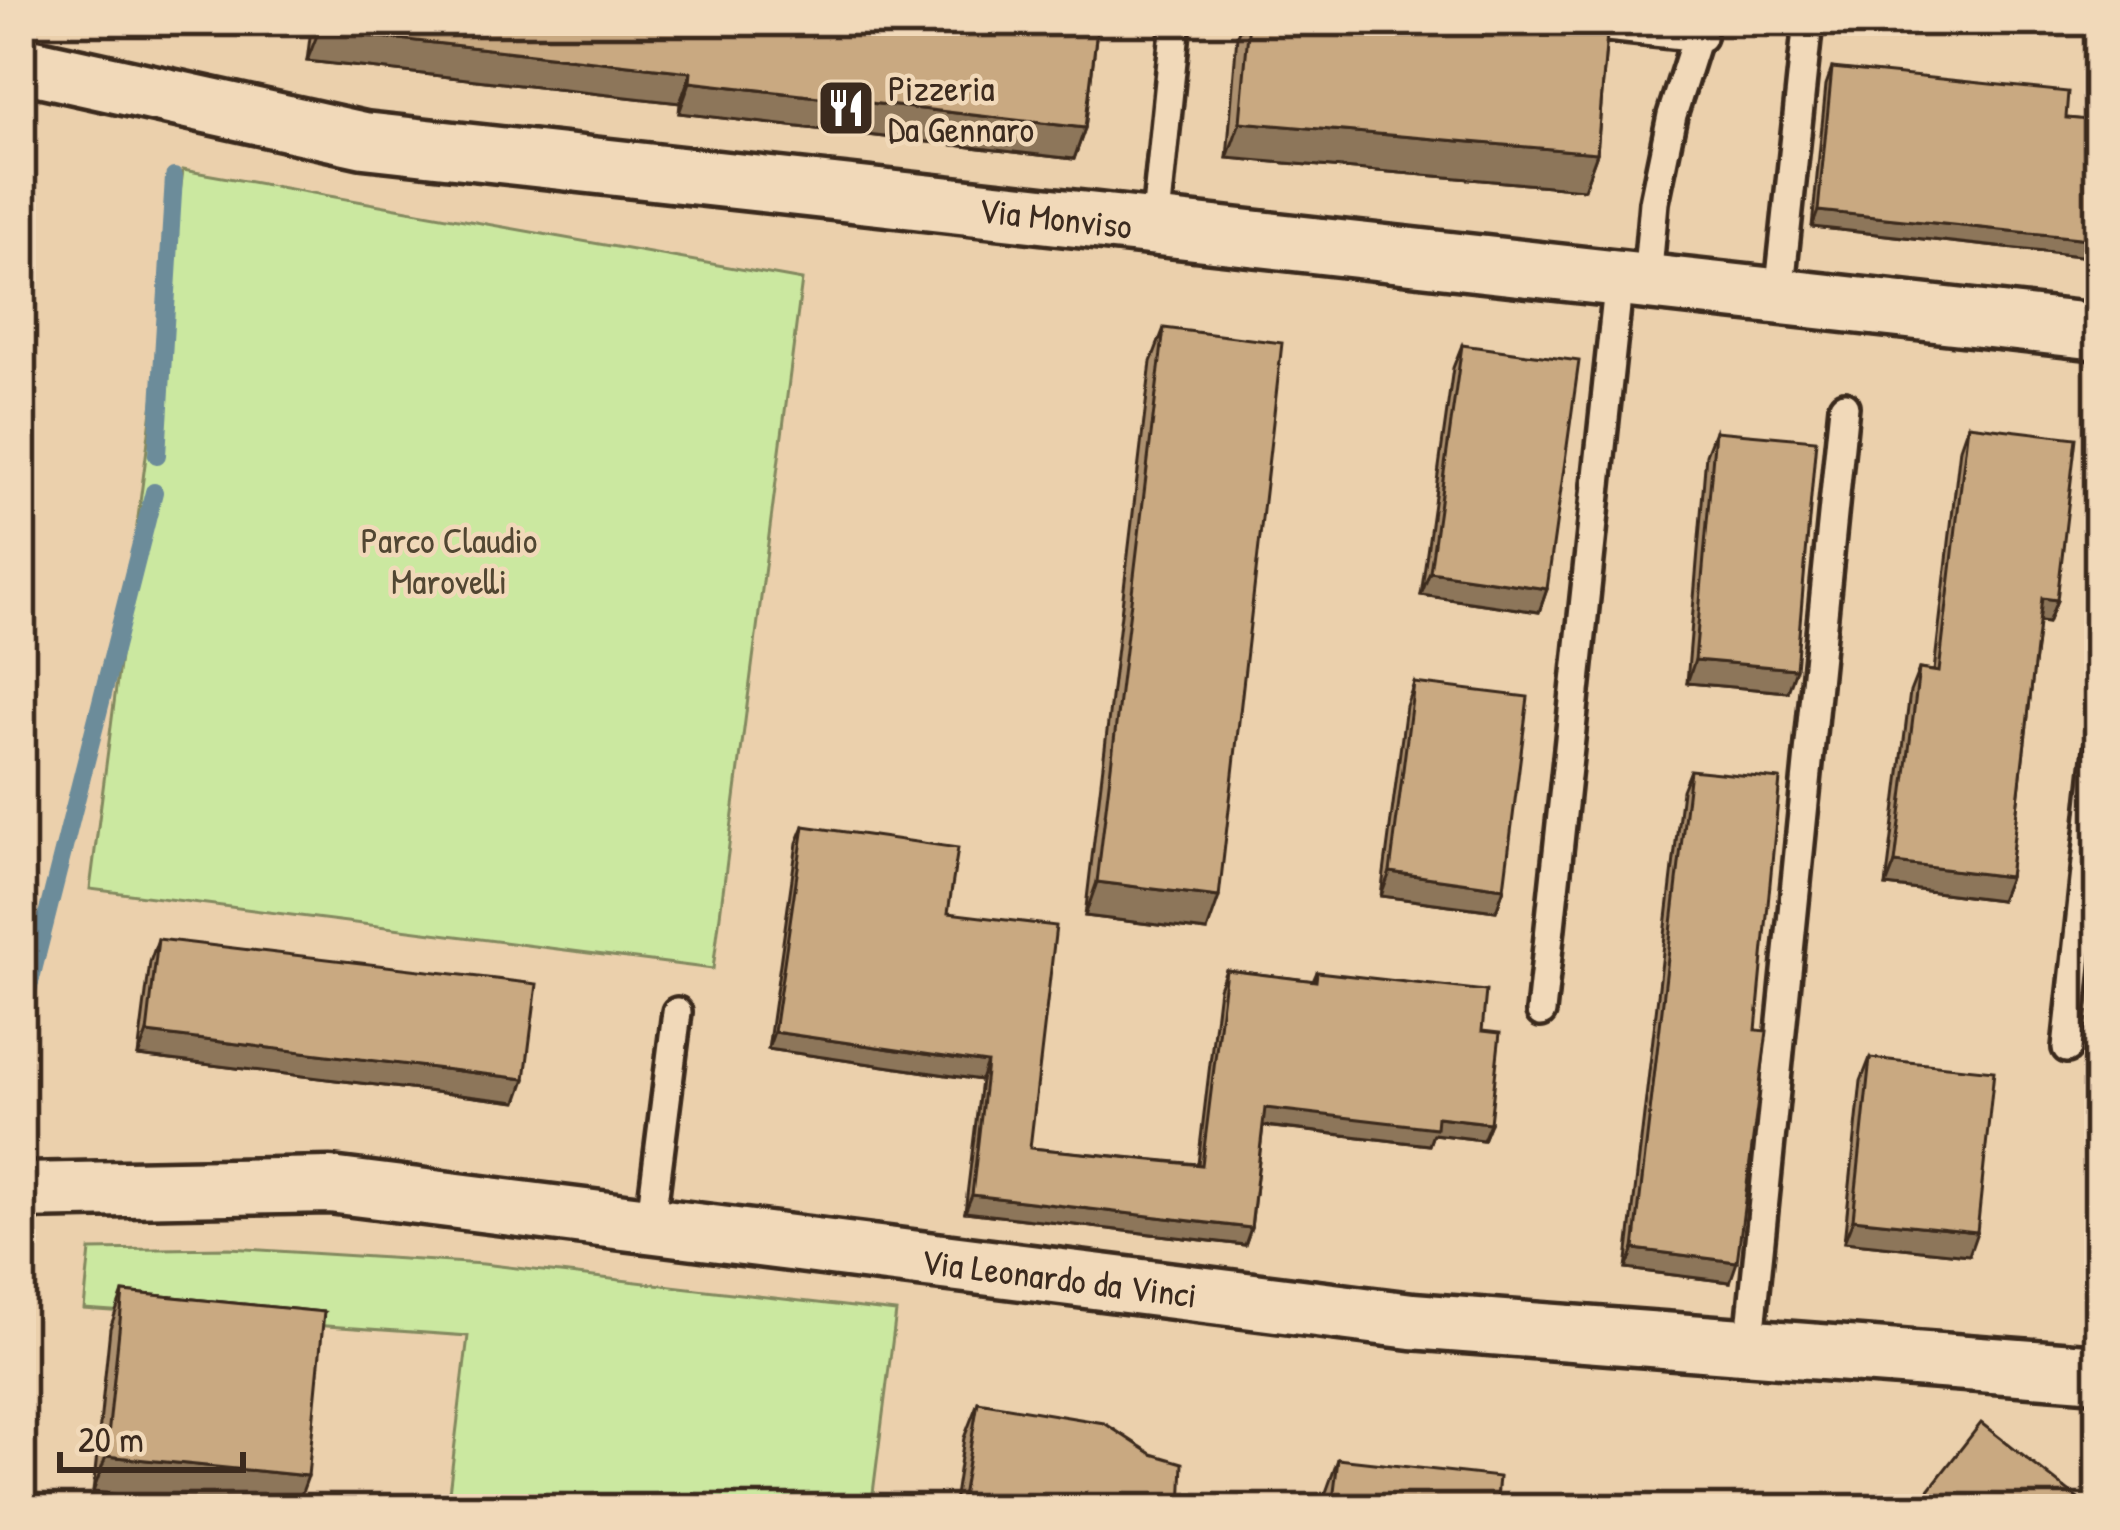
<svg xmlns="http://www.w3.org/2000/svg" width="2120" height="1530" font-family="'Patrick Hand',sans-serif">
<rect width="100%" height="100%" fill="#ebd0ac"/>
<filter id="ink" filterUnits="userSpaceOnUse"><feTurbulence type="fractalNoise" baseFrequency=".00833" numOctaves="2"/><feDisplacementMap in="SourceGraphic" scale="24" xChannelSelector="R" yChannelSelector="G"/><feConvolveMatrix kernelMatrix="1 2 1 2 8 2 1 2 1" color-interpolation-filters="sRGB"/></filter>
<g filter="url(#ink)">
<path fill="#cbe8a0" stroke="#83895f" stroke-width="3" d="M183 170 802 280 713 969 90 889Z
M230 1248 483 1264 896 1312 871 1509H447L468 1336 84 1309 90 1250Z"/>
<g fill="none" stroke-linecap="round" stroke-linejoin="round">
<path stroke="#6c8c9a" stroke-width="18" d="M157 455 174 177
M21 1018 154 492"/>
<defs>
<path id="lane" d="M1550 21 1701 37
M1155 228 1176 21
M1647 282 1654 202 1672 115 1702 21
M1779 296 1808 21
M1541 1012 1619 278
M2067 1048 2099 750
M650 1226 677 1012
M1749 1349 1844 406"/>
<g id="street">
<path id="s1" d="M21 64 364 140 2099 332"/>
<path id="s2" d="M21 1191 330 1185 1412 1321 2099 1373"/>
</g>
</defs>
<use href="#lane" stroke="#3b2a1e" stroke-width="36"/>
<use href="#street" stroke="#3b2a1e" stroke-width="63"/>
<use href="#lane" stroke="#f1d9b9" stroke-width="27"/>
<use href="#street" stroke="#f1d9b9" stroke-width="54"/>
</g>
<path fill="#ad916f" stroke="#3b2a1e" stroke-width="3" d="M312 21H1098L1085 128 1074 159 679 113 680 103 307 61Z
M1243 21H1502L1525 23V21H1608L1597 153 1584 189 1227 158 1237 35Z
M1832 68 2066 118 2099 121V258L1812 227 1826 85Z
M1164 328 1207 931 1085 916 1151 362Z
M1462 345 1547 589 1539 612 1421 595 1453 368Z
M1968 425 2057 600 2048 623 2039 622 2009 877 2000 900 1886 886 1910 692 1919 669 1934 671 1960 448Z
M1715 431 1788 692 1687 683 1706 454Z
M1414 683 1504 888 1496 911 1381 896 1406 706Z
M1690 770 1730 1282 1626 1269 1682 790Z
M804 826 948 913 1030 1148 1198 1164 1219 988 1226 970 1313 981 1317 972 1482 1031 1490 1123 1483 1140 1433 1134 1429 1145 1263 1126 1251 1228 1245 1245 965 1212 981 1080 768 1049 797 843Z
M158 939 517 1102 138 1056 150 962Z
M1870 1058 1969 1255 1844 1242 1861 1081Z
M123 1292 324 1312 93 1492 110 1328Z
M978 1402 1181 1509H953L964 1438Z
M1338 1459 1496 1509H1323L1325 1495Z"/>
<path fill="#8d765a" stroke="#3b2a1e" stroke-width="3" d="M319 30 691 72 680 103 307 61Z
M690 82 1085 128 1074 159 679 113Z
M1240 122 1597 153 1584 189 1227 158Z
M1818 211 2099 240V258L1812 227Z
M1430 572 1547 589 1539 612 1421 595Z
M2042 598 2057 600 2048 623 2034 621Z
M1695 660 1796 669 1788 692 1687 683Z
M1895 863 2009 877 2000 900 1886 886Z
M1390 872 1504 888 1496 911 1381 896Z
M1097 882 1219 897 1207 931 1085 916Z
M774 1032 987 1063 981 1080 768 1049Z
M147 1033 525 1079 517 1102 138 1056Z
M1265 1108 1437 1117 1490 1123 1483 1140 1433 1134 1429 1145 1258 1125Z
M972 1195 1251 1228 1245 1245 965 1212Z
M1853 1219 1977 1232 1969 1255 1844 1242Z
M1634 1249 1737 1262 1730 1282 1626 1269Z
M106 1456 308 1476 296 1509H259L93 1492Z"/>
<path fill="#c9a981" stroke="#3b2a1e" stroke-width="3" d="M320 21H1098L1085 128 690 82 691 72 319 30Z
M1249 21H1502L1534 24 1535 21H1608L1597 153 1240 122Z
M1832 68 2068 92 2066 118 2099 121V240L1818 211Z
M1164 328 1282 343 1219 897 1097 882Z
M1462 345 1579 361 1547 589 1430 572Z
M1968 425 2076 438 2057 600 2042 598 2009 877 1895 863 1919 669 1939 672Z
M1715 431 1816 440 1796 669 1695 660Z
M1414 683 1528 697 1504 888 1390 872Z
M1690 770 1780 779 1756 1030 1767 1031 1737 1262 1634 1249Z
M804 826 958 848 948 913 1056 926 1030 1148 1202 1165 1226 970 1316 981 1317 972 1486 991 1482 1031 1500 1033 1490 1123 1437 1117 1436 1128 1265 1108 1251 1228 972 1195 987 1063 774 1032Z
M158 939 537 984 525 1079 147 1033Z
M1870 1058 1994 1071 1977 1232 1853 1219Z
M123 1292 324 1312 308 1476 106 1456Z
M978 1402 1104 1423 1152 1454 1183 1463 1181 1509H960Z
M1981 1423 2091 1509H1914Z
M1338 1459 1499 1477 1496 1509H1332Z"/>
</g>
<defs>
<symbol id="restaurant-square" viewBox="-11 -11 22 22"><rect x="-9" y="-9" width="18" height="18" rx="4" fill="#3b2a1e" stroke="#f1d9b9"/><path d="M-5-6h1v4h1v-4h1v4h1v-4h1v5L-1.5 .5V6h-2V.5L-5-1ZM5-6V6H3V1.5H1.5Q1.5-4 5-6Z" fill="#fff"/></symbol>
</defs>
<g fill-rule="evenodd">
<use href="#restaurant-square" x="813" y="75" width="66" height="66"/>
</g>
<g text-anchor="middle" dominant-baseline="central" stroke-width="9" stroke-linejoin="round" paint-order="stroke">
<g font-size="36" fill="#3b2a1e" stroke="#f1d9b9" text-anchor="start">
<text x="888" y="87">Pizzeria<tspan x="888" dy="41">Da Gennaro</tspan></text>
</g>
<g font-size="36" fill="#3b2a1e" stroke="#f1d9b9">
<text stroke="none"><textPath href="#s1" startOffset="1047">Via Monviso</textPath></text>
<text stroke="none"><textPath href="#s2" startOffset="1044">Via Leonardo da Vinci</textPath></text>
</g>
<g font-size="36" fill="#514632" stroke="#f1d9b9">
<text x="449" y="539">Parco Claudio<tspan x="449" dy="41">Marovelli</tspan></text>
</g>
</g>
<rect width="2120" height="1530" fill="none" stroke="#f1d9b9" stroke-width="72"/>
<rect x="36" y="36" width="2048" height="1458" fill="none" stroke="#3b2a1e" stroke-width="4.5" filter="url(#ink)"/>
<path d="M60 1452v18h183v-18" fill="none" stroke="#3b2a1e" stroke-width="6"/>
<text x="78" y="1452" font-size="36" fill="#3b2a1e" stroke="#f1d9b9" stroke-width="9" paint-order="stroke">20 m</text>
</svg>
